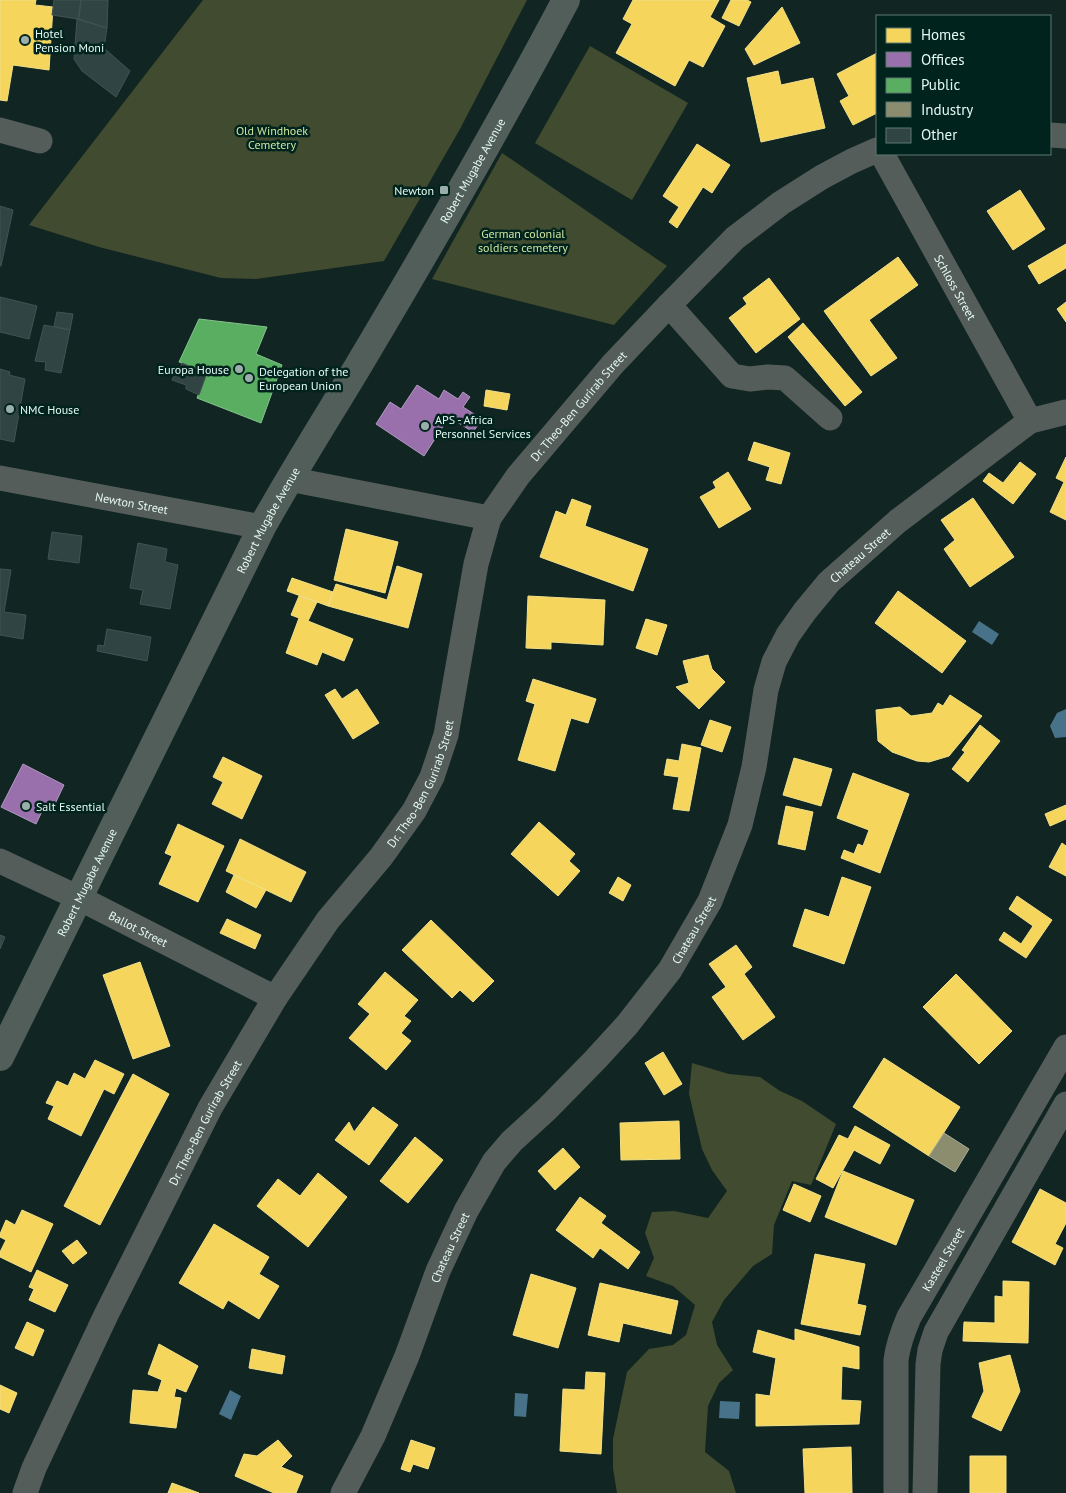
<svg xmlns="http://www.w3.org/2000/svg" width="1066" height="1493" font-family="'PT Sans',sans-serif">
<rect width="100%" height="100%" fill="#112622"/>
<path fill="#414b2f" d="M203 0H527L460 129 384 261 256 279 221 278 99 247 29 225Z
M590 46 688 103 632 200 535 143Z
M502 153 667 266 614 325 432 279Z
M692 1063 729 1074 760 1077 780 1091 802 1101 836 1124 811 1185 792 1181 774 1225 772 1254 753 1266 724 1300 712 1322 717 1345 733 1370 719 1383 708 1406 705 1452 729 1471 736 1493H617L613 1468V1439L627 1372 649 1349 673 1345 686 1335 695 1305 673 1286 646 1276 654 1258 645 1233 652 1212 674 1211 708 1218 727 1191 712 1170 702 1149 689 1094Z"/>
<path fill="#487289" d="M979 621 999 634 992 645 972 632Z
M1066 709V737L1055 738 1050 726 1057 713Z
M230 1390 241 1396 231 1420 219 1414Z
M515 1393 528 1394 526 1417 514 1416Z
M720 1401 740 1402 739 1419 719 1418Z"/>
<path fill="#f6d55c" stroke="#f1e089" d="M0 0H36L35 5 53 7 49 70 13 65 7 101 0 100Z
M633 0H719L710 17 725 26 703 67 689 60 675 86 616 53 632 24 623 19Z
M731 0H747L751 2 739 26 722 18Z
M782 7 800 43 754 65 745 49Z
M877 53V113L853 125 840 101 849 96 837 74Z
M778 71 781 85 813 78 825 128 761 142 747 78Z
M697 144 730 165 712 193 703 187 677 228 669 222 679 207 663 196Z
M1020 190 1045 229 1013 250 987 211Z
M1066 244V268L1039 284 1028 266Z
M898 257 918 285 869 320 897 358 871 376 824 311Z
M769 278 800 319 756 353 729 318 747 304 743 298Z
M1066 302V322L1057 309Z
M803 323 862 392 845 406 788 337Z
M486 390 510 394 507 410 484 406Z
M754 442 790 453 781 484 766 480 770 467 748 460Z
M1066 457V520L1050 512 1064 482 1056 478Z
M1020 462 1036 474 1013 504 983 481 989 473 1003 483Z
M728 472 751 509 719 528 700 497 716 488 713 482Z
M973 498 1014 557 970 587 944 549 955 540 941 520Z
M572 499 591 506 585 526 648 549 633 591 540 557 556 511 566 515Z
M346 529 398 542 385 593 334 580Z
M397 566 422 574 408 628 328 606 336 584 387 600Z
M292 578 333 592 328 606 287 591Z
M898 591 966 641 942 673 875 623Z
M299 596 317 602 308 621 353 639 344 661 322 652 317 665 286 653 299 618 291 615Z
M528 596 605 600 603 645 551 642V649L526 648Z
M646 619 667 625 657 655 636 648Z
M708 655 712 669 725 682 699 709 676 687 689 683 683 661Z
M533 679 596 699 588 723 571 718 555 771 518 760 535 704 526 701Z
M335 689 342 699 357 689 379 723 353 739 325 695Z
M950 695 982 716 949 756 929 762 917 761 892 752 878 741 876 710 900 707 911 716 932 713 938 703 943 706Z
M710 720 731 727 722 752 701 745Z
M980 725 1000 741 968 782 952 769 965 752 962 750Z
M682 744 701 748 689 811 673 809 679 777 664 775 667 759 679 761Z
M223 757 262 776 242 819 212 804 223 782 213 777Z
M794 758 832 769 821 806 783 795Z
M853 773 909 794 880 873 841 858 844 850 854 854 858 844 863 846 869 830 837 818Z
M1066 805V819L1050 826 1045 814Z
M786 806 813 812 805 850 778 844Z
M539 822 575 854 569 861 580 871 558 896 511 854Z
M178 824 224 846 198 902 159 884 172 856 165 853Z
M240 839 306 872 291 902 226 871Z
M1062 843 1066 846V876L1049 867Z
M234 875 266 890 256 908 226 892Z
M618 877 631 885 623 901 609 893Z
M842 877 871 887 844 964 793 946 805 909 829 917Z
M1017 896 1052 920 1026 958 999 940 1004 932 1021 944 1033 926 1009 909Z
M227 919 261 935 255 949 220 933Z
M431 920 494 981 473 1002 460 990 452 998 402 950Z
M736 945 752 967 744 974 775 1017 743 1040 712 997 726 987 709 964Z
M140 962 170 1046 133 1059 103 975Z
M385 972 418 1000 404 1016 411 1021 401 1033 411 1041 386 1070 349 1038 370 1014 358 1004Z
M956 974 1012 1031 979 1064 923 1007Z
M663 1052 682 1084 664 1095 645 1063Z
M884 1058 960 1107 929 1156 853 1107Z
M95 1060 124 1074 114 1094 104 1089 81 1136 48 1119 54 1106 46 1103 57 1081 68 1086 74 1073 85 1079Z
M133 1074 169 1094 100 1225 64 1206Z
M373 1107 398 1125 369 1165 335 1140 349 1122 354 1132Z
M679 1121 680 1159 621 1160 620 1123Z
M855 1126 890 1145 880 1164 854 1150 833 1188 816 1179 839 1135 848 1139Z
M415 1137 443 1160 408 1203 380 1181Z
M563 1148 580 1167 555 1190 538 1171Z
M843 1171 914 1200 896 1245 825 1217Z
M318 1173 347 1197 308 1247 257 1206 278 1179 300 1196Z
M794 1184 821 1196 810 1222 783 1210Z
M1040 1189 1066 1203V1223L1055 1244 1063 1248 1055 1265 1012 1242Z
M580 1197 606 1216 601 1223 640 1252 628 1269 600 1248 593 1258 556 1230Z
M22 1210 53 1224 31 1272 0 1257V1252L6 1240 0 1237V1234L6 1220 15 1225Z
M214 1224 269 1257 259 1274 279 1286 259 1319 228 1300 223 1309 179 1283Z
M77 1240 87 1253 73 1264 62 1251Z
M815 1254 865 1264 857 1304 866 1306 860 1335 801 1324Z
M37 1270 68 1285 55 1312 29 1300 34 1289 29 1287Z
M531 1274 576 1288 558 1348 513 1335Z
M1003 1281 1029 1282 1028 1343 963 1341 964 1322 995 1323V1296L1003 1297Z
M600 1283 678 1301 671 1334 623 1323 619 1342 588 1335Z
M27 1322 44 1330 33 1356 15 1348Z
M795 1329 859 1347V1369L842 1366 841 1400 861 1401 859 1424 756 1426V1394L770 1396 776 1358 753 1352 758 1330 795 1341Z
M159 1344 198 1366 186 1392 176 1388 174 1397 181 1398 176 1428 130 1423 133 1390 158 1392 162 1380 148 1374Z
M252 1349 285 1356 282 1374 249 1368Z
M1010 1355 1020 1391 1001 1431 972 1417 984 1391 979 1363Z
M586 1372 605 1373 601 1454 560 1451 563 1389 585 1390Z
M0 1385 17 1393 9 1413 0 1409Z
M278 1440 292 1456 281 1467 303 1476 296 1493H274L235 1476 244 1454 257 1456Z
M411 1440 435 1448 428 1469 413 1464 410 1472 401 1469Z
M851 1447 852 1493H805L803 1449Z
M970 1456H1006V1493H970Z
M172 1483 199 1493H168Z"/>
<path fill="#9970ab" stroke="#b099c1" d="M417 385 439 399 444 390 458 399 463 392 470 397 463 407 482 419 473 432 449 417 424 456 376 424 390 402 401 409Z
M23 764 64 785 53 808 45 805 36 824 1 807Z"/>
<path fill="#5aae61" stroke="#84c48d" d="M199 319 267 327 256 354 282 365 261 423 197 398 207 373 179 362Z"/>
<path fill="#8c8c6e" stroke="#a7ad96" d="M944 1133 969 1149 955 1172 929 1156Z"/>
<path fill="#2f4443" stroke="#425352" d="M54 0H81L78 19 52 15Z
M81 0H108L107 28 79 19Z
M77 19 107 28 104 48 130 71 116 97 82 71 74 59Z
M0 206 13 210 1 266H0Z
M0 297 37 306 29 339 0 332Z
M57 312 73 314 70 330 54 326Z
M44 325 70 330 61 373 45 370 46 362 35 361Z
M182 363 207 373 199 395 186 389V385L172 380 175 373H179Z
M0 369 10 372 9 375 25 379 14 442 0 439Z
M52 532 82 536 79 563 48 559Z
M138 543 167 549 165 562 178 565 170 609 140 604 143 590 130 588Z
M0 569 11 570 4 612 26 615 23 639 0 635Z
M107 629 151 637 147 661 97 651 98 645 104 646Z
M0 935 5 937 0 949Z"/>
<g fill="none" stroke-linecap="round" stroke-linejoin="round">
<g stroke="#545d59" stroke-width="25">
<path d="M0 130 40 141"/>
<path d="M1050 135 1066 136"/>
<path id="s1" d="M882 154 1030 421"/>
<path d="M669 305 732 376 750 379 768 377 785 378 830 418"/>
<path id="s2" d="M0 478 262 527"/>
<path d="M289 479 489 518"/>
<path id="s3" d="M0 861 79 898 275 998"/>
<path id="s4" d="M25 1493 34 1468 106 1315 210 1108 275 998 328 920 381 857 414 811 432 777 446 735 476 564 489 518 518 476 613 364 669 305 735 238 781 203 822 177 852 161 877 150"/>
<path id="s5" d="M343 1493 373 1436 407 1356 438 1271 466 1211 494 1162 512 1141 547 1109 595 1060 627 1025 670 970 710 901 740 825 754 767 766 690 774 662 788 635 805 611 829 582 898 521 1030 421 1066 412"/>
<path id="s6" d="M896 1493V1360C898 1344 903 1331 909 1317L1066 1047"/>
<path d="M925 1493 928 1364 930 1350 936 1332 1066 1104"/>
</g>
<path stroke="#515e59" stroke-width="28" id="s7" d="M0 1057 262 527C292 473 325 421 357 368 429 247 500 125 566 0"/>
</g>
<g fill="#9bafaa" stroke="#00241d" stroke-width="2">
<circle cx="25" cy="40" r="5"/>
<rect x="439" y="185" width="10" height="10" rx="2.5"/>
<circle cx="239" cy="369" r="5"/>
<circle cx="249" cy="378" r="5"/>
<circle cx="10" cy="409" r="5"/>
<circle cx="425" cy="426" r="5"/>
<circle cx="26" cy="806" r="5"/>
</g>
<g text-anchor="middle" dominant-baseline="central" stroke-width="5" stroke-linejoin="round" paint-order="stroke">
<g font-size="12" fill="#e5f9f3" stroke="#00241d" text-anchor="start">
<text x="35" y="33">Hotel<tspan x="35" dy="14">Pension Moni</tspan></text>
<text x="434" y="190" text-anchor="end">Newton</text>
<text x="229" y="369" text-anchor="end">Europa House</text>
<text x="259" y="371">Delegation of the<tspan x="259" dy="14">European Union</tspan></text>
<text x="20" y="409">NMC House</text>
<text x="435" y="419">APS - Africa<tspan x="435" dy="14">Personnel Services</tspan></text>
<text x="36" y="806">Salt Essential</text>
</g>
<g font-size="12" fill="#cfe49e" stroke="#00241d">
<text x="272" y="130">Old Windhoek<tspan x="272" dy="14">Cemetery</tspan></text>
<text x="523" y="233">German colonial<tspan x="523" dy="14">soldiers cemetery</tspan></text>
</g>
<g font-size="12" fill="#e5f9f3" stroke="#00241d">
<text stroke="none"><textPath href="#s7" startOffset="1005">Robert Mugabe Avenue</textPath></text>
<text stroke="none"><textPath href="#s1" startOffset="152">Schloss Street</textPath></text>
<text stroke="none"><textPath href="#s4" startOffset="1236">Dr. Theo-Ben Gurirab Street</textPath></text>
<text stroke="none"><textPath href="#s2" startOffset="134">Newton Street</textPath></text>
<text stroke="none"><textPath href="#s7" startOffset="600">Robert Mugabe Avenue</textPath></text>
<text stroke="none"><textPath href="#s5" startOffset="1092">Chateau Street</textPath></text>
<text stroke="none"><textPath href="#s4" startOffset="816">Dr. Theo-Ben Gurirab Street</textPath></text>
<text stroke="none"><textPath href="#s7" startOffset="195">Robert Mugabe Avenue</textPath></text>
<text stroke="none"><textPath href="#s3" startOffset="154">Ballot Street</textPath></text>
<text stroke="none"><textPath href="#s5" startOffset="672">Chateau Street</textPath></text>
<text stroke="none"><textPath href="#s4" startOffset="412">Dr. Theo-Ben Gurirab Street</textPath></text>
<text stroke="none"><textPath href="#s5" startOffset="268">Chateau Street</textPath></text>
<text stroke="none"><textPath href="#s6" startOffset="245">Kasteel Street</textPath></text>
</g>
</g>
<rect x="876" y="15" width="175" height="140" fill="#00241d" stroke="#5c7973"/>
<rect x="886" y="28" width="25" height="15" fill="#f6d55c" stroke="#5c7973"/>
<text x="921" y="40" font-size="15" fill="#e5f9f3">Homes</text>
<rect x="886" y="52" width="25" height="15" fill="#9970ab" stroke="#5c7973"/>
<text x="921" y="65" font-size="15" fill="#e5f9f3">Offices</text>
<rect x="886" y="78" width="25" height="15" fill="#5aae61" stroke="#5c7973"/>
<text x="921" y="90" font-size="15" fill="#e5f9f3">Public</text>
<rect x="886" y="102" width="25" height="15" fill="#8c8c6e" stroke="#5c7973"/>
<text x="921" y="115" font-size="15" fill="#e5f9f3">Industry</text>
<rect x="886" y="128" width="25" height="15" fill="#2f4443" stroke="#5c7973"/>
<text x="921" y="140" font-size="15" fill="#e5f9f3">Other</text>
</svg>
